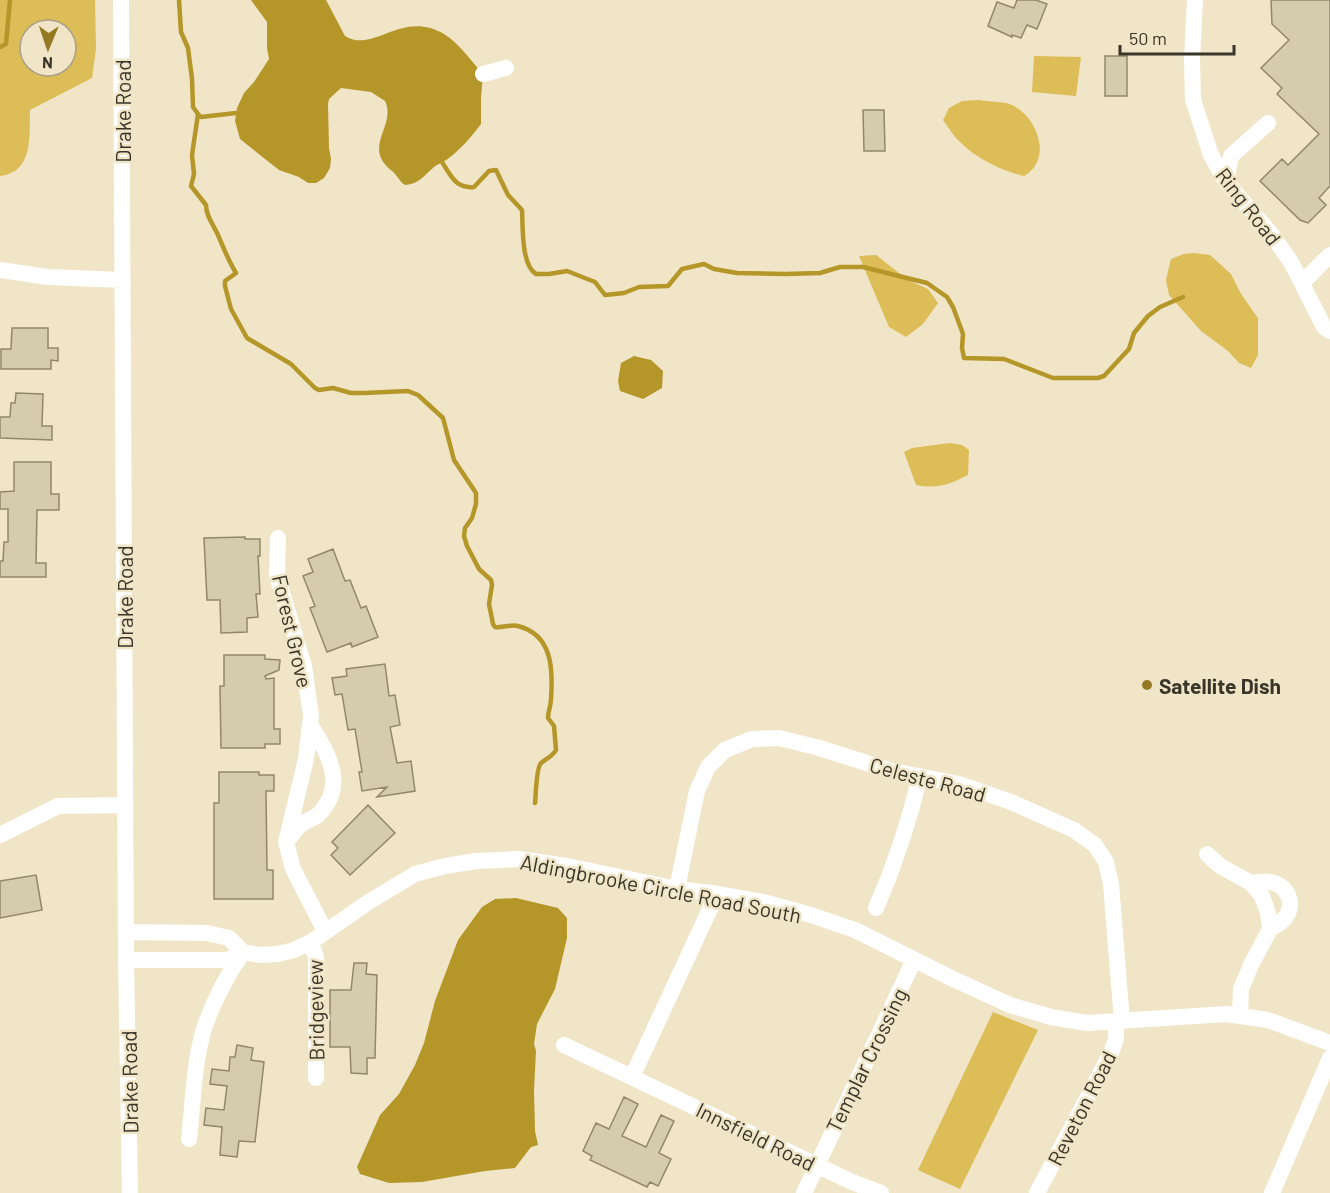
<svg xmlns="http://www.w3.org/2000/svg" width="1330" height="1193" font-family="Barlow,sans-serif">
<rect width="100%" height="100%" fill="#f0e5c7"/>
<path fill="#ddbd58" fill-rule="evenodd" d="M0 0H95L96 49 92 78 30 110C29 136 34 172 0 176ZM30 30H66V66H30Z
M1034 56 1081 57 1076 96 1032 92Z
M979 100C989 102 1003 101 1012 105 1038 117 1053 160 1024 176 1002 171 977 159 961 143 954 137 949 128 943 120L949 108 962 101Z
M1194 253 1210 255 1231 274 1241 294 1258 318V355L1251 368 1239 363 1228 351 1201 331 1169 295 1166 280 1171 259 1184 254Z
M876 255 908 280 928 289 938 303 923 324 906 337 889 327 859 256Z
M950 443 962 445 969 450 968 475C948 485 938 489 916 485L904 452 912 448Z
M993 1012 1038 1030 960 1189 918 1170Z"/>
<path fill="#b59628" d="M251 0H326L345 36C373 54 402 9 444 34 459 43 471 61 483 74L481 98V124C472 136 461 149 449 158 444 162 437 164 433 168 423 176 419 184 405 185 399 181 397 175 392 171 361 147 397 126 385 101L371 92 341 88 329 99 328 104 329 148 331 159 330 168 324 178 316 183H308L299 177 279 170 240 139 235 121 237 108 244 93 254 82 269 59 267 48V22Z
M634 356 651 360 663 371 662 388 643 399 620 391 618 381 621 363Z
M516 898 558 908 567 918V938L555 989 537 1024 534 1044 536 1051 534 1091 535 1131 538 1145 531 1147 515 1168 485 1171 422 1182 389 1183 360 1174 357 1167 380 1115 399 1094 415 1065 424 1043 435 1001 458 940 482 907 495 899Z"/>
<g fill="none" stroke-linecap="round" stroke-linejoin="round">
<path stroke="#b59628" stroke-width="4.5" d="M179 0 181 32 188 48 192 79 193 107 198 114 192 155 194 174 191 186 206 205C206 216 213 224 218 235 224 249 228 260 236 273L225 281V286L231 309 247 338 291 364 315 388 319 390 333 388 351 393H364L408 391 418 395 443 418 454 460 476 493V504L472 518 465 528 464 536 467 546 479 569 491 580 492 585 489 604 493 624 495 627C503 628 511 624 518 626 553 635 553 670 551 699 551 706 548 711 548 718L554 726 556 750C552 757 547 758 541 763 536 768 536 795 535 803
M0 47 6 44 10 0
M198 114 201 117 236 113
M442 162C451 176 456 189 474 187L489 171 496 170 508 195 522 210C523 226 521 265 536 274H549L567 271 595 282 605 295 624 293 639 287 668 286 682 269 704 264 714 269 737 273 785 274 820 273 840 267H863L927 283 947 297 953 307 963 334 962 348 964 358 1004 359 1053 378H1098L1104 376 1129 349 1134 333 1148 316 1160 307 1183 297"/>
</g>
<path fill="#d5cbad" stroke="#91886c" stroke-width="1.5" d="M1017 0H1036L1047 4 1037 29 1027 25 1021 38 1012 35V37L988 26 997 2 1014 8Z
M1271 0H1330V186L1319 198 1326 205 1308 223 1300 220 1260 181 1282 159 1288 165 1319 134 1277 94 1282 88 1261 68 1289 40 1272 24Z
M1105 56H1127V96H1105Z
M863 110H884L885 151H864Z
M12 328H48V348H58V361L51 360V369H1V349H11Z
M16 393 43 394 42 426H52V440L0 438V417H10L11 403H15Z
M14 462H51V494H59V510H37L36 563H46V577H0V561H3L4 542H8V509H0V492L14 491Z
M245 537V539H260V556H258L260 594H256L258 617 247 618V632L221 633 220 600H207L204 538Z
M333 549 345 581 350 580 361 608 366 606 378 637 352 647 351 643 327 652 310 608 315 606 303 576 313 572 308 559Z
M224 655H265V659L280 660 279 670 265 676 266 679 274 678V729H280V744H265V748H221L220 686H224Z
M385 664 389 696 395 695 400 725 390 727 397 763 411 761 415 791 377 797 387 787 362 791 359 772H362L355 729 348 730 342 694 335 695 332 678 347 676 346 669Z
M219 772H259V775H274V791H266L267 870H273V899H214V803H219Z
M368 805 395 833 350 875 331 855 338 848 332 842Z
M36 875 42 910 0 918V881Z
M354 963H367L366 974 377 975 375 1058H367V1074L351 1073 350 1047H330V990H351Z
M237 1045 253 1048 251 1060 264 1062 255 1142 239 1141 237 1157 220 1155 222 1127 204 1125 206 1108 224 1110 227 1086 210 1084 212 1069 229 1071 230 1057H235Z
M624 1097 638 1104 622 1136 646 1147 661 1115 674 1121 659 1153 671 1159 658 1186 650 1182 647 1187 590 1160 592 1156 583 1151 596 1123 609 1129Z"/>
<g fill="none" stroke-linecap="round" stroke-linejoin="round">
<path stroke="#fff" stroke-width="16" d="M121 0 126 960 130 1193
M1195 0 1192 60 1193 100 1211 155 1226 182 1272 235 1291 262 1324 327 1330 331
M483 74 506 68
M1226 182 1231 156 1268 123
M0 270 48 277 123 280
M1302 283 1330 255
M278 538 277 576 304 666 311 716 306 759 286 842 293 869 325 931
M0 835 58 806 125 805
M287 841C291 837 294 831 299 826 304 821 314 819 319 814 348 784 327 752 310 724
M1207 854 1220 866 1251 883 1262 896 1268 913 1270 929 1251 965 1241 989 1240 1016
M1251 883C1257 882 1265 881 1270 882 1288 885 1296 904 1285 918 1281 923 1275 926 1270 929
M677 889 697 791 708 767 725 750 752 739 779 738 816 747 892 771 959 784 1011 802 1074 830 1095 845 1106 862 1111 884 1122 1021
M876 908C895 865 909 822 920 776
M126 932 207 933 229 938 243 952 259 955 278 954 294 950 311 942 367 903 415 874 445 866 476 861 520 859 572 867 677 889 713 893 763 902 811 915 855 930 951 978 1010 1005 1051 1017 1087 1023 1226 1014 1268 1020 1330 1043
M311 942 316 957V1078
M126 960H228L242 952
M564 1045 852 1182 881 1193
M632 1077 710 909 713 893
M189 1139C193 1104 194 1056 206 1023 215 998 228 974 243 952
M804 1193 914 960
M1037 1193 1111 1053 1116 1039V1021
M1272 1193 1330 1058"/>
</g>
<circle fill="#947a22" stroke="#f0e5c7" stroke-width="2" cx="1147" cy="685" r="6"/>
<g text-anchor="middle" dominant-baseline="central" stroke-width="5" stroke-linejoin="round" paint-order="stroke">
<g font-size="21" fill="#393529" stroke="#f0e5c7">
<text transform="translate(122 111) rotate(-90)">Drake Road</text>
<text transform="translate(1249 206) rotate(52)">Ring Road</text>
<text transform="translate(124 597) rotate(-90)">Drake Road</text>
<text transform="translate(293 631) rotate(77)">Forest Grove</text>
<text transform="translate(928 779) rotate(15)">Celeste Road</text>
<text transform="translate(661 888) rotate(11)">Aldingbrooke Circle Road South</text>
<text transform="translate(315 1010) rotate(-91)">Bridgeview</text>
<text transform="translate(866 1060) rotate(-64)">Templar Crossing</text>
<text transform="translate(129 1082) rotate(-91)">Drake Road</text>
<text transform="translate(1081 1108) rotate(-63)">Reveton Road</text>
<text transform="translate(756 1136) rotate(26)">Innsfield Road</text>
</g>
<g font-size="21" font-weight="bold" fill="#393529" stroke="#f0e5c7" text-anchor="start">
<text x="1159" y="685">Satellite Dish</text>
</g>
</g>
<g transform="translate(48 48) rotate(182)"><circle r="28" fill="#f0e5c7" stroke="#a79f88" stroke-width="1.5"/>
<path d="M0-4.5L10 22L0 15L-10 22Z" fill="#947a22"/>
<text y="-9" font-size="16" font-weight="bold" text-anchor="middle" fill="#393529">N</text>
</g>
<path d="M1120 45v9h114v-9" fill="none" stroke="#393529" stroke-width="3"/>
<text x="1129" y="45" font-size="18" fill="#393529" stroke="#f0e5c7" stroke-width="4.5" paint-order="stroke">50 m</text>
</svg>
